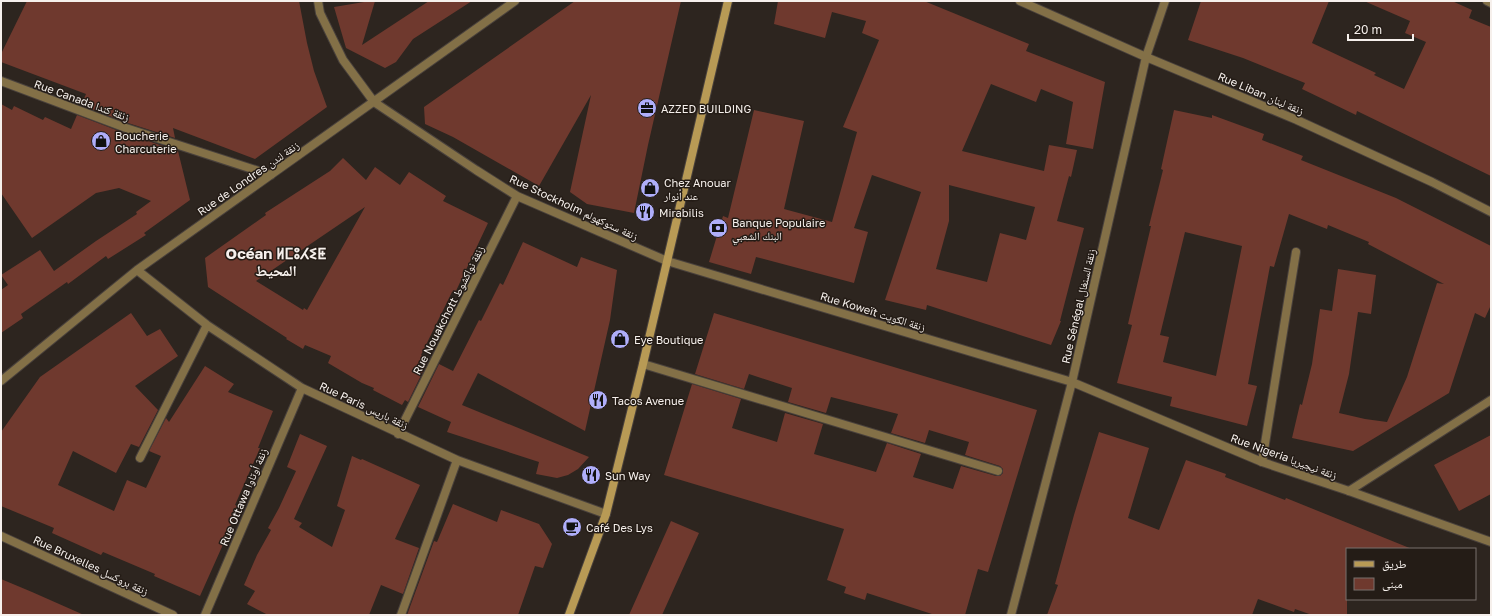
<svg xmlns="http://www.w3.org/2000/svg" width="1492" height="616" font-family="'Golos Text','Noto Naskh Arabic','Noto Sans Tifinagh',sans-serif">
<rect width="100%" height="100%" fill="#2d251f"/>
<path fill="#6f392e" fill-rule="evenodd" d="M27 1H299L307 43 314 71 327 107 255 159 173 128 175 138 128 123 81 105 86 94 1 62V54Z
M370 1H375L362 45 429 1H472L413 39 396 62 385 68 346 48 334 7Z
M575 1H681L648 145 634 213 587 204 570 192 591 95 539 186 453 137 425 124 424 107Z
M778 1H924L1029 44 1026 51 1105 82 1093 149 1066 144 1073 102 1041 89 1036 102 991 84 962 151 1044 171 1049 145 1077 150 1071 177 1069 176 1057 221 1084 228 1060 321H1061L1051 345 927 305 926 310 885 300 921 192 872 175 854 228 868 232 854 283 756 257 751 274 709 262 723 216 728 218 754 110 804 121 784 209 832 222 857 132 843 127 879 40 862 33 866 21 832 12 825 38 774 24ZM949 185 1035 207 1026 240 1000 233 987 282 936 269 949 221Z
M1201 1H1329L1312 43 1376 73 1374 75 1404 89 1426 42 1405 33 1410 21 1364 1H1452L1472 10 1469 18 1491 27V176L1357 111 1356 115 1302 89 1305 83 1243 58 1188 40Z
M1 104 12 110 14 106 43 120 45 117 71 129 77 115 124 133 178 151 190 200 144 233 146 235 108 259 106 256 68 284 67 282 21 314 23 318 1 333V290L8 285 1 275 40 250 54 271 96 241 137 214 136 212 151 201 119 188 96 193 32 238 1 193Z
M1174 110 1212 118V115L1264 134 1262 140 1303 156 1301 160 1396 198 1491 246V305L1485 318 1475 313 1449 393 1353 451 1292 438 1300 404 1302 405 1312 364 1320 309 1332 311 1338 269 1376 275 1371 314 1358 312 1349 374 1339 413 1365 419 1387 422 1407 377 1437 283 1444 284 1368 244 1369 242 1328 225 1327 229 1289 214 1274 267 1270 266 1248 384 1257 386 1247 426 1170 406 1172 397 1117 383 1132 325 1128 324 1151 226H1149L1163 170 1161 169ZM1185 232 1242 246 1216 376 1163 362 1169 337 1160 335Z
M343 158 366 180 375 167 400 185 409 172 446 196 443 201 488 223 455 293 452 292 421 355 429 359 408 402 405 400 402 405 373 390 374 388 362 383 328 363 331 356 305 345 303 349 286 339 287 338 208 287 205 258 266 215 265 213 330 171ZM365 207 307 310 304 308 303 310 256 281Z
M523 242 577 267 581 257 617 270 610 320 585 431 478 373 462 405 589 457 578 469 568 475 557 478 536 474 539 462 447 432 451 422 418 407 439 364 453 371 479 320 481 321 500 283 503 285Z
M131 313 147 336 160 329 178 356 135 386 158 410 139 447 131 444 116 473 73 451 58 485 114 511 127 480 146 488 161 456 149 451 166 418 169 422 205 366 234 384 228 392 273 411 258 448H260L235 505 240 507 223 540H225L200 596 154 576 155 574 103 552 101 555 52 533 54 528 1 506V432L40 377Z
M714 313 1037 410 988 572 978 569 965 615H935L867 593 865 600 844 593 846 587 827 580 844 529 664 475 692 384 741 399 732 428 777 442 785 413 823 424 814 454 876 472 887 443 921 454 913 477 953 489 961 466 996 476H1000L1003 473V469L1000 466 965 455 969 442 929 430 925 443 891 433 898 414 831 397 826 413 788 402 792 388 749 374 744 389 695 374Z
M1099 432 1149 448 1128 518 1159 530 1186 460 1226 474 1225 477 1285 500 1286 498 1412 549H1347V615H1312L1295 609 1294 612 1258 599 1252 615H1047L1058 585 1055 584 1074 515Z
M300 434 327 446 294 519 302 523 299 527 332 547 345 510 337 506 352 456 361 460 362 459 420 485 395 539 419 548 403 594 381 585 369 615H268L247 604 255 591 244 585 257 555 271 530 268 528 279 508 296 471 287 467Z
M1491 435V494L1459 511 1434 465Z
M453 504 497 522 501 510 539 524 552 544 543 568 535 566 518 615H407L434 541 437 542Z
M671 521 699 533 662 615H629Z
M1 579 32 592 84 615H1Z"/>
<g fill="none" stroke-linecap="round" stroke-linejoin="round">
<defs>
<path id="lane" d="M643 364 998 471
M1262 462 1296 252
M1349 491 1491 400"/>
<path id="street" d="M318 1 320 13 343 60 374 102 476 170 517 196 667 261 1072 382 1262 462 1349 491 1491 542
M1020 1 1146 57 1297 120 1432 182 1491 212
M1487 1 1491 3
M1 81 126 128 271 175
M137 270 207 325 302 388 457 460 606 514
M1 381 137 270 515 1
M398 434 517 196
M140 458 207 325
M1 536 173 615
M205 615 302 388
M401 615 457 460
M1011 615 1072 382 1146 57 1165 1"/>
<path id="secondary" d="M569 615 606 514 643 364 728 1"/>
</defs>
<use href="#lane" stroke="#49413c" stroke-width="10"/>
<use href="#street" stroke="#49413c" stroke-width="10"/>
<use href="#secondary" stroke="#49413c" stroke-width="10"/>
<use href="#lane" stroke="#837047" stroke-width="8"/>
<use href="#street" stroke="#837047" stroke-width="8"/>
<use href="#secondary" stroke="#b89a55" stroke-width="8"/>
</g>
<defs>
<symbol id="office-disc" viewBox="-11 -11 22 22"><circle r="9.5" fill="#afaefa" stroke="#241c16"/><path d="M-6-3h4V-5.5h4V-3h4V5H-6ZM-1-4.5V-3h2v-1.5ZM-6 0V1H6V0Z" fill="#111"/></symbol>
<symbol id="shop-disc" viewBox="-11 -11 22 22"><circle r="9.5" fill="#afaefa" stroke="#241c16"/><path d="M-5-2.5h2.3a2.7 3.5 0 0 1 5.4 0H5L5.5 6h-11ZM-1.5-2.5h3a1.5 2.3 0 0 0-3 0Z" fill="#111"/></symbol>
<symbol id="restaurant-disc" viewBox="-11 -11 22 22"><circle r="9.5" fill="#afaefa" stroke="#241c16"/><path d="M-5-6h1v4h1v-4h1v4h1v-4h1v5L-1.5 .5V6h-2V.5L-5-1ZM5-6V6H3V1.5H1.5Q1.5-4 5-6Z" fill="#111"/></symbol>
<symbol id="bank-disc" viewBox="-11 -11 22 22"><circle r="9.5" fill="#afaefa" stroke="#241c16"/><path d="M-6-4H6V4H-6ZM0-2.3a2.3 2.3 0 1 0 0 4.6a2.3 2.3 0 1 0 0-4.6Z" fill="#111"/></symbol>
<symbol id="cafe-disc" viewBox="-11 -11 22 22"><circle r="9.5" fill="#afaefa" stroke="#241c16"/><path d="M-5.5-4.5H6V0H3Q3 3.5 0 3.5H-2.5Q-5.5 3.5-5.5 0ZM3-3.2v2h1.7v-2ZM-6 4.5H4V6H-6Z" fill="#111"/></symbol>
</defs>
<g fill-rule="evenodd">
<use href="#office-disc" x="636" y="97" width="22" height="22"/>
<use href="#shop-disc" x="90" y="130" width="22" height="22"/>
<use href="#shop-disc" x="639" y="177" width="22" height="22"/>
<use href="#restaurant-disc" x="634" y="201" width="22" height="22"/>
<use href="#bank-disc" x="707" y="217" width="22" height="22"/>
<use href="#shop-disc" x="609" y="328" width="22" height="22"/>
<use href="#restaurant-disc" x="587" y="389" width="22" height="22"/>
<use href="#restaurant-disc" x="580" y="464" width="22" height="22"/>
<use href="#cafe-disc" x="561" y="516" width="22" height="22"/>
</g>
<g text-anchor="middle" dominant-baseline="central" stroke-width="3" stroke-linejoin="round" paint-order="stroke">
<g font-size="11" fill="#f6f0ec" stroke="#241c16">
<text transform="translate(1261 93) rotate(23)">Rue Liban زنقة لبنان</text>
<text transform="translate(82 100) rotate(20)">Rue Canada زنقة كندا</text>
<text transform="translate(248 178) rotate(-35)">Rue de Londres زنقة لندن</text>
<text transform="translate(574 207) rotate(25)">Rue Stockholm زنقة ستوكهولم</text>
<text transform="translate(1078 306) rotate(-77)">Rue Sénégal زنقة السنغال</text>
<text transform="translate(448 310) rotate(-63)">Rue Nouakchott زنقة نواكشوط</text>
<text transform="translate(873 311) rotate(17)">Rue Koweït زنقة الكويت</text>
<text transform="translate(364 405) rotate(25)">Rue Paris زنقة باريس</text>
<text transform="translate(1284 456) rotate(20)">Rue Nigeria زنقة نيجيريا</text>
<text transform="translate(243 497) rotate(-67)">Rue Ottawa زنقة أوتاوا</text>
<text transform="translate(91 565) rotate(25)">Rue Bruxelles زنقة بروكسل</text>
</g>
<g font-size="11" fill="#f6f0ec" stroke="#241c16" text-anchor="start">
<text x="661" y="108">AZZED BUILDING</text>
<text x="115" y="135">Boucherie<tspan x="115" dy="13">Charcuterie</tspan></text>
<text x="664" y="182">Chez Anouar<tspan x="664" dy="13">عند أنوار</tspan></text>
<text x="659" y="212">Mirabilis</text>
<text x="732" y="222">Banque Populaire<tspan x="732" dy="13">البنك الشعبي</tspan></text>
<text x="634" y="339">Eye Boutique</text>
<text x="612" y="400">Tacos Avenue</text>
<text x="605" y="475">Sun Way</text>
<text x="586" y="527">Café Des Lys</text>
</g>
<g font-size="15" font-weight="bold" fill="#f6f0ec" stroke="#241c16">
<text x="276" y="253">Océan ⵍⵎⵓⵃⵉⵟ<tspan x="276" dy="17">المحيط</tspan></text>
</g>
</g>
<rect width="1492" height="616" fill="none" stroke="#f6f0ec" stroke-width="4"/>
<rect x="1346" y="548" width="130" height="52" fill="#241c16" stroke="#78716c"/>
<rect x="1354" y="561" width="20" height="6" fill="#b89a55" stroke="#78716c"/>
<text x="1382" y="568" font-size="12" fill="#f6f0ec">طريق</text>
<rect x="1354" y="578" width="20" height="12" fill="#6f392e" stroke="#78716c"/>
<text x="1382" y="588" font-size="12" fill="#f6f0ec">مبنى</text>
<path d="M1348 34v6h65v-6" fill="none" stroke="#f6f0ec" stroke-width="2"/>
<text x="1354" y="34" font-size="12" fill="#f6f0ec" stroke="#241c16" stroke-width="3" paint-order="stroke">20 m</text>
</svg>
